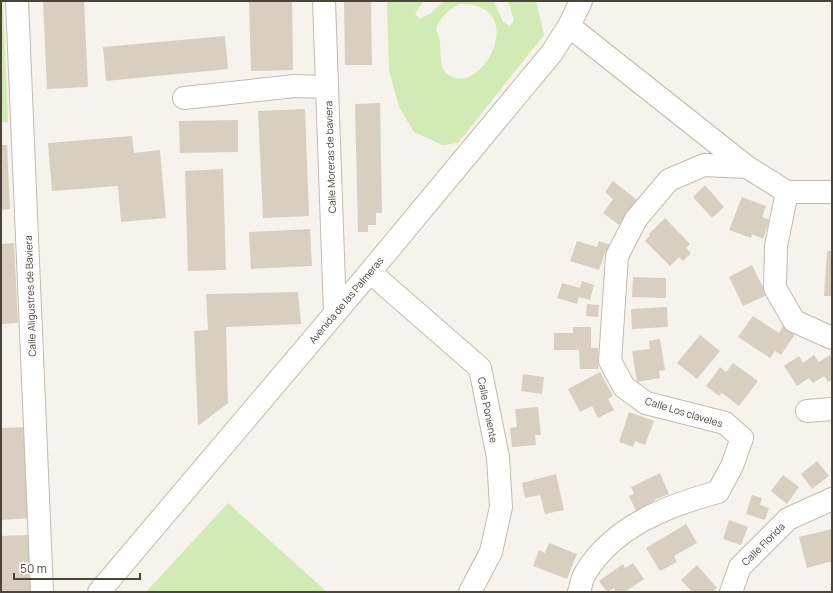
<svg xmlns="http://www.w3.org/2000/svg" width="833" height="593" font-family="Manrope,sans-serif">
<rect width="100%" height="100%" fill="#f6f3ec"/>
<path fill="#d2eab5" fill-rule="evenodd" d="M1 1H3L8 122H1Z
M387 1H424L415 13 419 19 431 13 443 1H494L503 22 510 26 514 20 508 1H536L544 35 458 143 442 145 414 132 399 107 389 70ZM460 4C533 3 480 103 446 73 437 65 444 43 436 30 441 16 447 11 460 4Z
M228 503 327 592H146Z"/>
<path fill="#d8cfc1" d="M43 1H84L88 87 47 89Z
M249 1H292L293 70 251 71Z
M344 1H371L372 65H345Z
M225 36 228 69 106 81 103 47Z
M380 103 382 213H376V225H368V232H358L355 104Z
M305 109 309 216 263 218 258 111Z
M238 120V152L180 153 179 121Z
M132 136 134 153 160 150 166 218 121 222 118 186 52 191 48 143Z
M1 145H7L10 209 1 210Z
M223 169 226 270 188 271 185 171Z
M613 181 637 200 619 225 603 213 613 199 605 192Z
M705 185 724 207 712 218 693 197Z
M742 197 766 206 762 217 770 220 763 239 752 234 751 238 729 230Z
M665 218 690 244 686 248 691 253 683 261 679 257 670 266 645 241 650 235 649 234Z
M310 229 312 266 251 269 249 232Z
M577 241 597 247 599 241 611 245 609 253 605 252 599 270 570 261Z
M14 243 18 323 1 324V244Z
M827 251H832V296H824Z
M752 265 767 295 743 306 729 277Z
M633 277 666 278V298L632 297Z
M582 281 594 285 590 300 579 297 577 304 557 298 562 283 580 288Z
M298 292 301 324 226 327 228 403 198 426 194 331 208 330 206 294Z
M587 304 599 305 598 317 586 316Z
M667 307 668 327 632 329 631 309Z
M753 316 779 333 783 326 795 334 781 355 775 351 770 358 738 337Z
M573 327H591V348H598V369H580L579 350H554V333H573Z
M700 335 720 351 697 379 677 363Z
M660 339 665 370 659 371 660 378 637 382 632 351 650 349 649 341Z
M814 355 819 362 830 355 832 358V380L828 382 824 376 813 383 809 378 797 386 784 366 799 356 803 363Z
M733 363 758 381 739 406 722 393 719 396 706 386 720 367 726 372Z
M600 372 613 396 608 399 614 410 598 418 592 406 580 412 568 389Z
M523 374 544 377 542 394 521 391Z
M538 407 541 435H535L536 445 512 447 510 428 517 427 515 409Z
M629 412 654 421 645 445 635 441 633 447 619 442Z
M26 427 30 518 1 520V428Z
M817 461 829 476 812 489 801 474Z
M660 473 669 494 654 500 656 504 637 513 629 496 634 494 631 487Z
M556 474 564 510 545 514 540 495 525 498 522 483Z
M783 475 799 487 787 504 771 491Z
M752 495 762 498 760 505 769 508 765 520 746 514Z
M729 520 748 527 741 545 723 539Z
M686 524 697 543 674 556 677 562 660 571 646 548Z
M832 529V561L807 568 799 537Z
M28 535 31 592H1V536Z
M549 543 577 554 567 579 533 566 539 550 545 553Z
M633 563 644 579 625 592H616L614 588 607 592 599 581 623 564 625 568Z
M697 565 717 588 713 592H692L681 580Z"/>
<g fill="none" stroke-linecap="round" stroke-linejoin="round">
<defs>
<path id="minor" d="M17 1 42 592
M324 1 335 313
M569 26 747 167 787 192H832
M184 98 295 86 327 87
M787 192 776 246 775 288 794 321 832 338
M370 272 480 368 498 457 501 507 491 552 470 592
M807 411 832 409
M99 592 370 272 551 54 569 26 581 1
M579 592C581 586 582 577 586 572 614 526 669 505 718 492L732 466 742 438 725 423 646 403 624 387 610 361 617 256 636 219 669 180 704 165 747 167
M731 592 740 567 788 519 832 499"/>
</defs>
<use href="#minor" stroke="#c2bbae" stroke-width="24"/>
<use href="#minor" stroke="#fff" stroke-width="22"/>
</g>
<g text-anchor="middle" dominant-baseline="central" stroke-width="4" stroke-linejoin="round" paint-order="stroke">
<g font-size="10" fill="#4b4439" stroke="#fff">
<text transform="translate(330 157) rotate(-92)">Calle Moreras de baviera</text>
<text transform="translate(30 296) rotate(-92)">Calle Aligustres de Baviera</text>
<text transform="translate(346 300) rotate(-50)">Avenida de las Palmeras</text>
<text transform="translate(488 410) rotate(79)">Calle Poniente</text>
<text transform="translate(684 412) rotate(17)">Calle Los claveles</text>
<text transform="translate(763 544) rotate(-45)">Calle Florida</text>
</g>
</g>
<rect width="833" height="593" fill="none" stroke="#4b4439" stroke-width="4"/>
<path d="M14 573v6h126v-6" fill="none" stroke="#4b4439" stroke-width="2"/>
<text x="20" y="573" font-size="12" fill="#4b4439" stroke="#ffffff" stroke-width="3" paint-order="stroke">50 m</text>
</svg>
